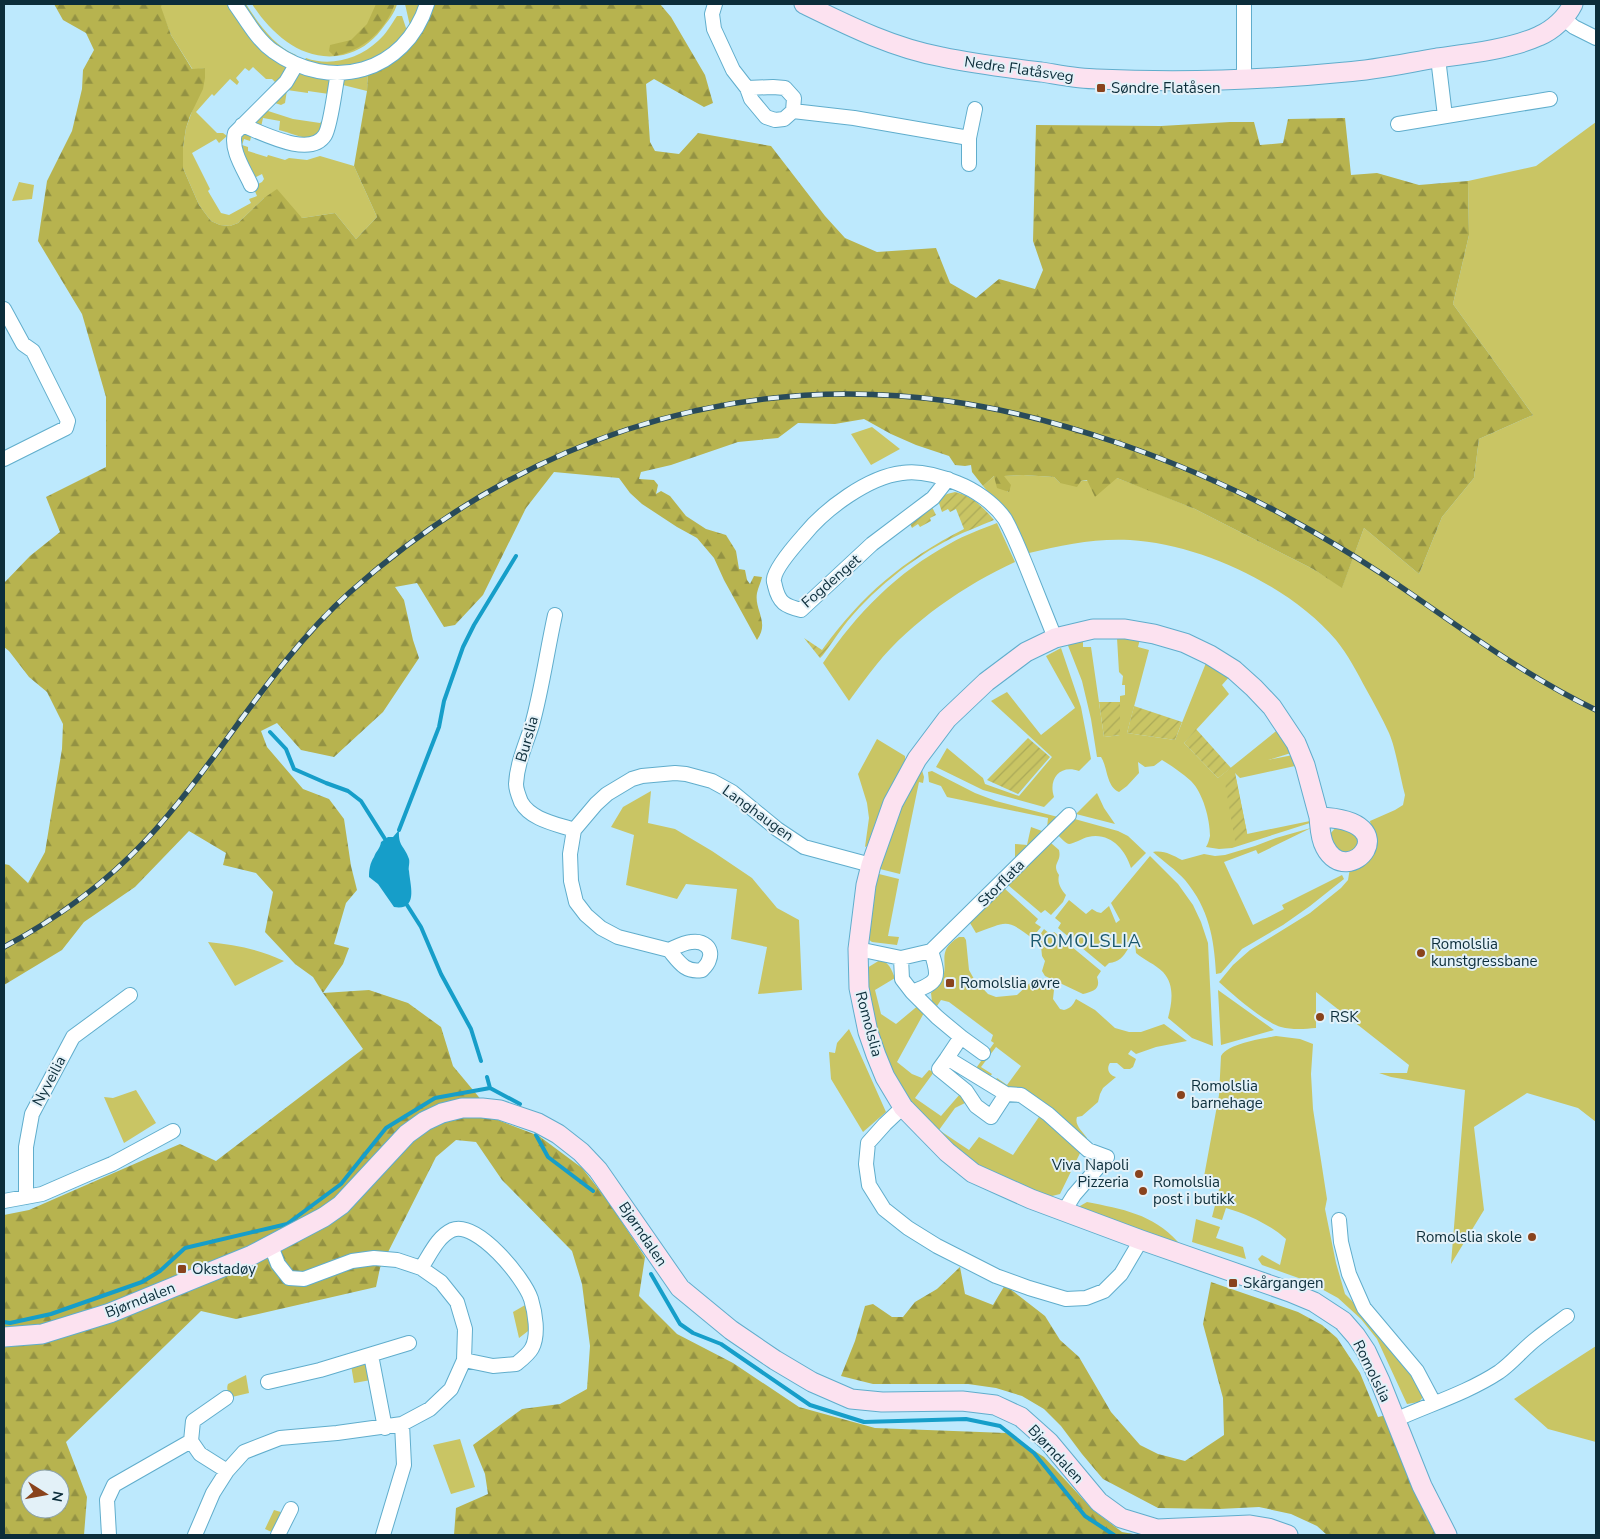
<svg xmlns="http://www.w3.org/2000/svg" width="1600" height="1539" font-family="'Nunito Sans',sans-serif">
<defs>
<pattern id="forest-firs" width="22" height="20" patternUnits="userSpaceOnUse" patternTransform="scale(1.25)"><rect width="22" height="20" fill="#b7b34f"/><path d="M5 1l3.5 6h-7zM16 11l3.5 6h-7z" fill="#939243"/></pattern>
<pattern id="garden-furrows" width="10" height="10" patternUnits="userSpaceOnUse" patternTransform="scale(1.25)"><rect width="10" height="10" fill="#c9c564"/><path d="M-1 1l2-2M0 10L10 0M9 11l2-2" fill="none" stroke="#abaa58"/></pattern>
</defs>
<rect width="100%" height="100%" fill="#bde9fd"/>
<path fill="#c9c564" d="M162 4H230L288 67 289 72 276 83 272 79H266L253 67 249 71 245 68 236 78 239 82 237 85 230 79 214 96 212 94 196 112 217 133H223L227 136 219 143 216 139 192 153 210 189 208 191 221 213 229 215 251 203 249 199 257 196 254 189 256 185 262 182 264 179 262 174 256 177 253 176 238 150 241 132 252 133 250 141 244 139 242 145 248 147V151L267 157 268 155 285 160 289 158 307 160 320 156 354 166 377 217 356 239 335 213 302 218 264 198 238 223 230 226 220 225 211 221 199 205 183 168V148L186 128 195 103 205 68 193 70 171 35 160 7Z
M240 4H246C258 23 274 46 296 55L297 57 272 44Z
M252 4H397C395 13 387 22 381 30 371 43 359 51 343 55 304 63 272 35 252 4Z
M405 4H422C416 17 410 31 400 41 376 67 335 76 302 63L306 58C330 67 359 59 378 41 386 34 391 25 397 16H402L406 28 410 26Z
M301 72 329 77 330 79 329 94 308 91V93L287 90 285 103 281 105 275 103V101L298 73Z
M368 72 367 91 343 85 342 81 345 77Z
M265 110 293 119 320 123 322 121 325 122 324 128 313 139C301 138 291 133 279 130L280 121 263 118 261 127 255 124 254 119Z
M1596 122V1122L1578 1108 1527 1093 1474 1127 1484 1210 1451 1264 1465 1090 1391 1077 1379 1073H1407L1409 1065 1316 992V1028C1305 1029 1292 1030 1281 1027 1264 1022 1232 994 1219 982L1233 965 1250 950 1310 913 1341 888 1348 880 1350 868 1374 839 1370 821 1395 810 1403 805 1405 795C1400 777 1396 749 1389 733 1382 718 1374 703 1366 689 1357 672 1348 655 1336 640 1290 586 1201 544 1130 540 1096 538 1062 545 1029 553 1017 526 1003 509 983 486L994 476 1008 492 1010 485 1003 476 1023 475 1054 477 1060 483 1117 478 1149 490 1195 509 1313 569 1342 587 1364 528 1419 574 1442 517 1474 478 1479 439 1533 415 1453 304 1469 235 1468 181 1536 166Z
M19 182 34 185 32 199 12 201Z
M872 427 900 449 871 465 851 434Z
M997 523 1015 562C965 585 912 621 877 664 867 676 858 689 849 701L823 663C858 612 896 573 951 543 965 535 982 529 997 523Z
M1117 638 1140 639 1138 647 1149 650 1127 733 1175 740 1206 663 1230 676 1222 685 1229 694 1184 743 1218 778 1280 728 1291 753 1268 760 1293 755 1295 766 1240 778 1235 773 1248 838 1247 834 1310 821V823L1232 848 1219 849 1206 847C1208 844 1209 840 1210 836 1210 819 1203 793 1191 781 1182 773 1172 766 1162 760L1154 766 1145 767 1138 762 1139 773 1127 786 1119 792C1106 786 1108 768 1101 757H1097L1091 719 1082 681 1067 643 1083 640V647H1091L1104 737 1120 735V696L1125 695V685H1122L1123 676 1119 672Z
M1061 648 1081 707 1091 759 1079 771C1060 764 1048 779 1054 797L1044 807 983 790 936 767 947 748 983 778 985 784 1019 796 1052 757 991 701 1007 692 1041 735 1075 708 1046 656Z
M877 739 905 756V761L879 813 867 846 865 847 869 818 867 803 858 774Z
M921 767 924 777 923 783 919 782 900 874 876 868 890 823Z
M932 771 975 793 996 801 1058 817 1047 828 1048 818 947 797 941 786 929 782 928 772Z
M651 791 648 823 675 829 712 851 752 878 777 908 799 920 802 990 758 994 767 947 731 939 737 889 686 884 677 899 626 885 634 835 611 827 623 807Z
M1097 793 1104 808 1115 824 1076 814Z
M1071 818 1118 831 1128 836 1146 853 1131 868C1125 849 1110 832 1088 837 1083 838 1073 844 1069 844 1065 843 1060 837 1057 834Z
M1348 825 1360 841 1351 854 1336 853 1330 834 1337 826Z
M1031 827 1042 831 1044 834 1015 863V844L1027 845Z
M1311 828 1258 854 1256 850 1224 862 1253 925 1284 909 1282 905 1342 875 1344 879 1310 906 1283 925 1242 949 1221 973 1216 974C1214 938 1209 909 1185 880 1176 870 1163 861 1153 852 1164 850 1172 855 1182 860L1204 854 1215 856 1225 855 1255 846 1276 838Z
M1051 843 1059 850C1062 863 1051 863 1059 875 1057 883 1061 889 1066 895L1063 902 1051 915 1045 910 1041 913 1008 885 1047 844Z
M1150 856 1178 884 1193 905 1201 922 1208 943 1213 1046 1192 1038 1168 1018C1172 1003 1175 985 1163 972 1155 964 1144 960 1136 953L1135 943 1127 942 1128 949C1123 957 1119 962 1109 963L1105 967 1058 928 1061 923 1055 918 1069 900 1086 914 1092 909 1097 912 1101 913 1109 906 1116 923 1120 920 1111 903Z
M875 873 899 879 888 936 899 937 897 945 872 942 868 939Z
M1004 888 1038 919 1035 923 1041 927 1032 938C1005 917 1006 923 976 933L970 923V920Z
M1044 929 1051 935 1054 932 1101 971 1097 977C1101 989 1094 991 1083 994L1045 976 1042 971 1045 961 1042 956 1041 946 1035 942Z
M959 937H964L966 940 969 970 974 979 988 994 996 997 1017 995 1031 982 1037 981 1054 990 1053 999 1060 1009 1064 1010C1071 1008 1073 1005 1076 999L1095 1010 1115 1028 1129 1032H1141L1164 1024 1187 1041 1156 1047 1136 1054 1131 1050 1128 1054 1136 1059 1133 1067 1130 1069H1124L1117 1063H1110C1106 1069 1109 1075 1116 1077L1103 1088 1100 1094 1098 1102 1082 1116 1077 1117C1074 1125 1083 1132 1087 1138L1086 1144 994 1082 997 1078 1007 1085 1021 1066 996 1047 981 1067 992 1074 988 1079 974 1071 994 1043 991 1041 993 1035 949 1002 941 1000 937 1006 932 1002 931 993C934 990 939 986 941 982 951 963 934 952 959 937Z
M208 942C235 945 259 949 284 961L235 986Z
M880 960C890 963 891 969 895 978L875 990 881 1014 896 1024 920 1004 925 1011 897 1062 912 1074 922 1078 929 1070 934 1072 915 1098 941 1116 960 1094 967 1102 955 1108 939 1130 969 1150 979 1137 1013 1155 1041 1114 1083 1147 1060 1194 1044 1198 965 1160 906 1101 882 1053 866 977 867 968Z
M1218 990 1274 1030 1221 1045Z
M849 1029 886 1112 863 1132 831 1079 829 1052 835 1053 837 1043Z
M1276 1036 1300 1039 1313 1044 1311 1074 1313 1109 1327 1199 1325 1209 1336 1263 1345 1294 1362 1311 1424 1390 1423 1397 1419 1402 1407 1404 1377 1339 1361 1319 1338 1298 1307 1281 1262 1265 1258 1259 1262 1255 1280 1265 1286 1239C1269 1224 1249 1215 1226 1208L1222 1220 1212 1217 1220 1186 1203 1182 1219 1095 1221 1056C1229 1043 1262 1039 1276 1036Z
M136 1090 156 1123 124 1143 104 1097 113 1098Z
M1087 1202C1122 1209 1153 1214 1178 1242L1177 1245 1081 1210 1080 1206Z
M1196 1219 1220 1227 1216 1238 1243 1247 1246 1259 1192 1242Z
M527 1304 532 1328 519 1338 513 1312Z
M1596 1346V1442L1548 1429 1514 1399Z
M368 1359 371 1380 354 1383 351 1365Z
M246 1375 249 1393 232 1397C228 1394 226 1389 228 1384Z
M460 1439 475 1487 451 1494 433 1445Z
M274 1510 284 1513 276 1534 265 1529Z"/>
<path fill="url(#forest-firs)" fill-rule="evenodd" d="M54 4H162L161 7 171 35 192 69 205 68V78L203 89 190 116 186 128 183 148V168L199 205 211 221 220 225 230 226 238 223 264 198 277 189 302 218 335 213 356 239 377 217 354 166 367 91 368 72 386 64 432 4H660L671 17 705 75 713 103 704 107 654 79 646 84 650 142 655 151 679 154 698 133 771 146 825 216 845 238 877 252 936 248 950 283 976 298 999 279 1035 289 1043 270 1033 241 1036 125 1161 126 1230 122H1254L1260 145 1283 143 1288 119 1345 118 1351 175 1377 173 1419 185 1468 181 1469 235 1453 304 1533 415 1479 439 1474 478 1442 517 1419 574 1364 528 1342 588 1313 569 1195 509 1117 478 1095 497 1087 480 1081 481 1077 487 1060 483 1054 477 1023 475 1004 476 1011 485 1009 492 997 488 994 476 983 486 972 472 971 465 965 466 955 465 949 456 916 445 891 434 864 419 835 424 798 423 778 438 738 442 671 465 641 472 639 479 654 480 658 485 656 494 661 491 670 496 686 516 706 529 726 535 736 551 739 569 745 570 747 580 750 584 754 576 762 577C761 582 758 588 757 593 754 610 770 622 757 640L724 580 714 558 697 538 677 527 642 504 630 493 619 478 554 472 526 508 483 595 455 625 444 627 417 583 395 587 404 600 413 640 419 658 383 712 334 757 301 750 277 723 261 731 267 747 303 789 329 799 344 819 351 866 357 890 346 903 334 944 349 948 343 964 323 993 369 990 408 1003 441 1027 453 1066 498 1120 539 1136 582 1168 608 1201 645 1257 639 1296 677 1334 733 1363 799 1407 875 1428 1006 1433 1044 1457 1093 1510 1122 1532 1139 1535H454L456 1508 488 1494 485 1474 473 1445 522 1409 560 1404 587 1389 590 1346 582 1284 572 1251 502 1180 476 1142 456 1140 436 1157 380 1268 376 1287 236 1319 201 1311 66 1442 87 1497 84 1535H4V1215L29 1210 180 1144 216 1161 363 1049 323 993 313 977 295 964 265 932 273 892 256 873 223 865 226 853 189 831 135 887 84 922 62 950 4 985V864L9 865 28 883 45 852 62 749 63 724 47 692 29 677 9 651 4 647V583L30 556 60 532 46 497 106 467V397L82 314 38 241 47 181 72 131 82 89 83 70 94 50 86 33 63 20ZM30 1479H60V1509H30Z
M376 4H394V6C384 32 362 51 334 56L329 51 330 45 351 40 367 24Z
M960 1267 965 1294 993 1305 1005 1285 1045 1316 1060 1340 1079 1357 1111 1412 1140 1445 1158 1454 1185 1461 1224 1435 1223 1398 1203 1324 1211 1282 1298 1312 1322 1325 1337 1338 1360 1373 1378 1417 1387 1415 1438 1535H1327L1317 1526 1291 1514 1259 1507 1219 1509 1158 1508 1103 1479 1082 1454 1061 1426 1044 1409 1022 1396 996 1388 968 1384H873L841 1376 855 1341 865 1306 873 1304 892 1317H903L915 1302 937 1289Z"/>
<path fill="url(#garden-furrows)" d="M955 492C972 496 983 507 994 520 980 526 966 531 952 538 913 557 869 593 843 627 836 636 830 646 823 655L820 658 804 638 822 650C863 594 902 561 964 529L956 509 950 512 948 509 942 512 938 500 947 494Z
M931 505 936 515 930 518 931 521 920 527 918 524 912 528 909 521Z
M1099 702H1120V735L1104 737Z
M1134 706 1182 722 1175 740 1127 733Z
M1196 729 1231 768 1218 778 1184 743Z
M1028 738 1050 757 1018 794 987 780Z
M1235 773 1248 838 1235 841 1225 783Z"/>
<path fill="#169ec9" d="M399 830C398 847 405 846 409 859 410 863 408 868 409 871 410 885 419 911 394 907L378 884 369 877C369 870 370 863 374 857 376 851 380 849 381 842L388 837H393Z"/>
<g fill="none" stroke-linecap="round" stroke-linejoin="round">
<path stroke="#169ec9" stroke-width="4" d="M270 732 286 749 294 769 326 783 348 791 361 801 385 839
M399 830 439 727 444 701 463 647 474 625 516 556
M407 905 421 927 441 974 471 1029 481 1061
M487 1077 490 1088
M536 1135 548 1157 593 1191
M651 1274 680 1324 693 1333 721 1344 810 1405 864 1422 966 1419 1000 1426 1034 1453 1085 1516 1114 1535
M4 1322 10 1323 51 1314 142 1282 160 1271 185 1248 287 1224 341 1184 386 1128 435 1098 490 1088 520 1104"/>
<defs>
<path id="street" d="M235 4C246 19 257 40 273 51 331 93 405 73 427 4
M715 4 712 14 714 29 733 70 747 88 751 99 766 117 775 120 784 119 793 111 794 98 785 88 773 87 747 88
M1563 18 1574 27 1596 38
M1438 58 1445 116
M1244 78V4
M793 111 854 118 969 138 975 109
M1398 124 1550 99
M242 125C261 132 310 159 325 135 331 125 335 87 338 73
M969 164V138
M251 185C245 171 230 150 235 133L286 82 296 65
M4 309 23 344 33 351 68 421 66 428 4 459
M948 479 933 498 872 544 801 610C785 606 779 603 775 586 775 584 773 581 774 579 775 568 796 544 804 535 825 509 868 477 902 473 920 470 940 476 957 483 975 490 994 503 1005 519 1014 535 1020 551 1027 568 1036 591 1046 615 1055 638
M555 615C547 651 542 689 532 725 526 744 517 763 516 784 516 789 519 797 521 802 531 820 557 824 574 830
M858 949 901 958 931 951 1069 815
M669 950C679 962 685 973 702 970 705 967 708 964 709 960 714 948 703 940 691 942 683 943 676 947 669 950L618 937 601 928 586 915 576 902 571 881 570 854 574 830 596 804 607 794 632 779 642 776 675 773 686 774 712 781 732 792 777 829 804 847 871 865
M901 958 902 979 912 992C939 982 940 979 931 951
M912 992 937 1017 961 1037 947 1058 1006 1094 1021 1095 1048 1114 1088 1150 1107 1157 1074 1195 1064 1211
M961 1037 983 1053
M947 1058 939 1069 966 1091 976 1106 991 1117 1006 1094
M903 1107 885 1124 868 1143 866 1164 869 1185 884 1209 908 1228 937 1246 996 1276 1029 1288 1066 1299 1086 1298 1104 1291 1121 1274 1141 1240
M26 1197V1147L32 1114 73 1037 130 995
M4 1201 42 1194 88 1174 112 1164 173 1131
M1339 1220 1341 1242 1349 1274 1364 1308 1417 1371 1434 1403
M421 1268C430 1255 437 1237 452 1230 477 1220 524 1278 531 1299 535 1312 539 1335 532 1348 529 1354 521 1360 516 1364L493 1366 464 1360
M371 1355 385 1428
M268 1382 320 1370 409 1343
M226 1398 193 1421 191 1441 200 1454 227 1471
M1395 1420C1430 1404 1467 1393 1499 1372 1512 1363 1523 1349 1536 1339 1546 1331 1556 1324 1567 1316
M109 1535 107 1500 114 1485 191 1441
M195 1535 213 1493 227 1471 244 1452 280 1438 337 1433 402 1424 430 1409 451 1389 464 1360 465 1329 457 1302 441 1282 421 1268 397 1260 374 1258 352 1261 304 1279 289 1278 278 1264 271 1246
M278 1535 291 1509
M383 1535 404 1465 402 1424"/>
<path id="secondary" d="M804 4C849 26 893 48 942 57 975 64 1008 68 1041 72 1060 75 1079 79 1097 79 1178 83 1265 80 1346 72 1376 70 1407 63 1437 58 1467 54 1511 49 1539 36 1553 30 1566 18 1573 4
M1319 817C1320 827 1320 838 1325 847 1348 892 1411 820 1319 817L1305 765 1296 743 1272 707 1254 688 1234 670 1210 655 1185 643 1154 634 1125 629H1093L1055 638 1026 652 986 682 947 719 917 759 893 803 871 865 866 885 858 949 859 988 868 1032 876 1055 885 1077 903 1107 947 1152 973 1173 1031 1199 1141 1240 1290 1292 1314 1302 1343 1321 1356 1336 1366 1351 1380 1381 1422 1486 1447 1535
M4 1337 42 1334 110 1313 252 1255 324 1217 341 1205 407 1134 425 1121 442 1113 462 1108H482L500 1110 538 1123 558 1134 581 1152 598 1170 680 1288 731 1330 775 1360 812 1382 851 1399 882 1402 962 1401 995 1405 1021 1417 1049 1442 1099 1502 1121 1518 1157 1529 1250 1525 1268 1528 1288 1535"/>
</defs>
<use href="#street" stroke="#60adcc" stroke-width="16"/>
<use href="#secondary" stroke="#60adcc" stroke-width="21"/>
<use href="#street" stroke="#fff" stroke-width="14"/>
<use href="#secondary" stroke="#fce2f0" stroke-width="19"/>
<defs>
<path id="rail" d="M4 947C56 919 105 884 146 840 219 762 269 665 349 593 516 444 724 370 948 401 1007 409 1065 425 1121 444 1178 464 1232 487 1285 516 1318 534 1350 553 1382 574 1452 621 1519 673 1596 710"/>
</defs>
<use href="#rail" stroke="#294b5a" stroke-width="5.5"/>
<use href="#rail" stroke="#e3f1f8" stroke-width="4" stroke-dasharray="11" stroke-linecap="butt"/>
</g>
<g fill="#89431d" stroke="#e3f1f8" stroke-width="2">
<rect x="1096" y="83" width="10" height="10" rx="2.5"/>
<circle cx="1421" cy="953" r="5"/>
<rect x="945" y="978" width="10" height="10" rx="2.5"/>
<circle cx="1320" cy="1017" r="5"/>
<circle cx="1181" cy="1095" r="5"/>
<circle cx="1139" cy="1174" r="5"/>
<circle cx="1143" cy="1191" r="5"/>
<circle cx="1532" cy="1237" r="5"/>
<rect x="177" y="1264" width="10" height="10" rx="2.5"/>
<rect x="1228" y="1278" width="10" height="10" rx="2.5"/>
</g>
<g text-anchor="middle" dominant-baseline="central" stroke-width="4" stroke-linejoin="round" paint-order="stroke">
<g font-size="15" fill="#0c2d3a" stroke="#e3f1f8">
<text transform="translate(1019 69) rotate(8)">Nedre Flatåsveg</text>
<text transform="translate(831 581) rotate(-41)">Fogdenget</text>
<text transform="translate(527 739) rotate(-74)">Burslia</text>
<text transform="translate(758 813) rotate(36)">Langhaugen</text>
<text transform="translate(1001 883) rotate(-45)">Storflata</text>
<text transform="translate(869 1024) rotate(75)">Romolslia</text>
<text transform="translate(49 1081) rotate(-62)">Nyveilia</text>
<text transform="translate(643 1234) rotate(56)">Bjørndalen</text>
<text transform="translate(140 1300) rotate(-21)">Bjørndalen</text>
<text transform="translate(1372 1371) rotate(64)">Romolslia</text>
<text transform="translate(1056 1454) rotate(47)">Bjørndalen</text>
</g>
<g font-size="15" fill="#0c2d3a" stroke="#e3f1f8" text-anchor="start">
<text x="1111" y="88">Søndre Flatåsen</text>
<text x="1431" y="944">Romolslia<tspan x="1431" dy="17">kunstgressbane</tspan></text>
<text x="960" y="983">Romolslia øvre</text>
<text x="1330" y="1017">RSK</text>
<text x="1191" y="1086">Romolslia<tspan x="1191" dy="17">barnehage</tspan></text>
<text x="1129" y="1165" text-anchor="end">Viva Napoli<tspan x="1129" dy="17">Pizzeria</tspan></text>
<text x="1153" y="1182">Romolslia<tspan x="1153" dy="17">post i butikk</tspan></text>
<text x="1522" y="1237" text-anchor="end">Romolslia skole</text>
<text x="192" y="1269">Okstadøy</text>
<text x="1243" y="1283">Skårgangen</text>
</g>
<g font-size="18" letter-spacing="1" fill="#19576d" stroke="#e3f1f8">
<text x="1086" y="941">ROMOLSLIA</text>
</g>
</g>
<rect width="1600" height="1539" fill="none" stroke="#0c2d3a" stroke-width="10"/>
<g transform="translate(45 1494) rotate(101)"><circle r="24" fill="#e3f1f8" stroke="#8da3ac"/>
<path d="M0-4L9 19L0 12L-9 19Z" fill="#89431d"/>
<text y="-8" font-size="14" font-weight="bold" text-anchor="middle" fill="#0c2d3a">N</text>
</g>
</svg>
